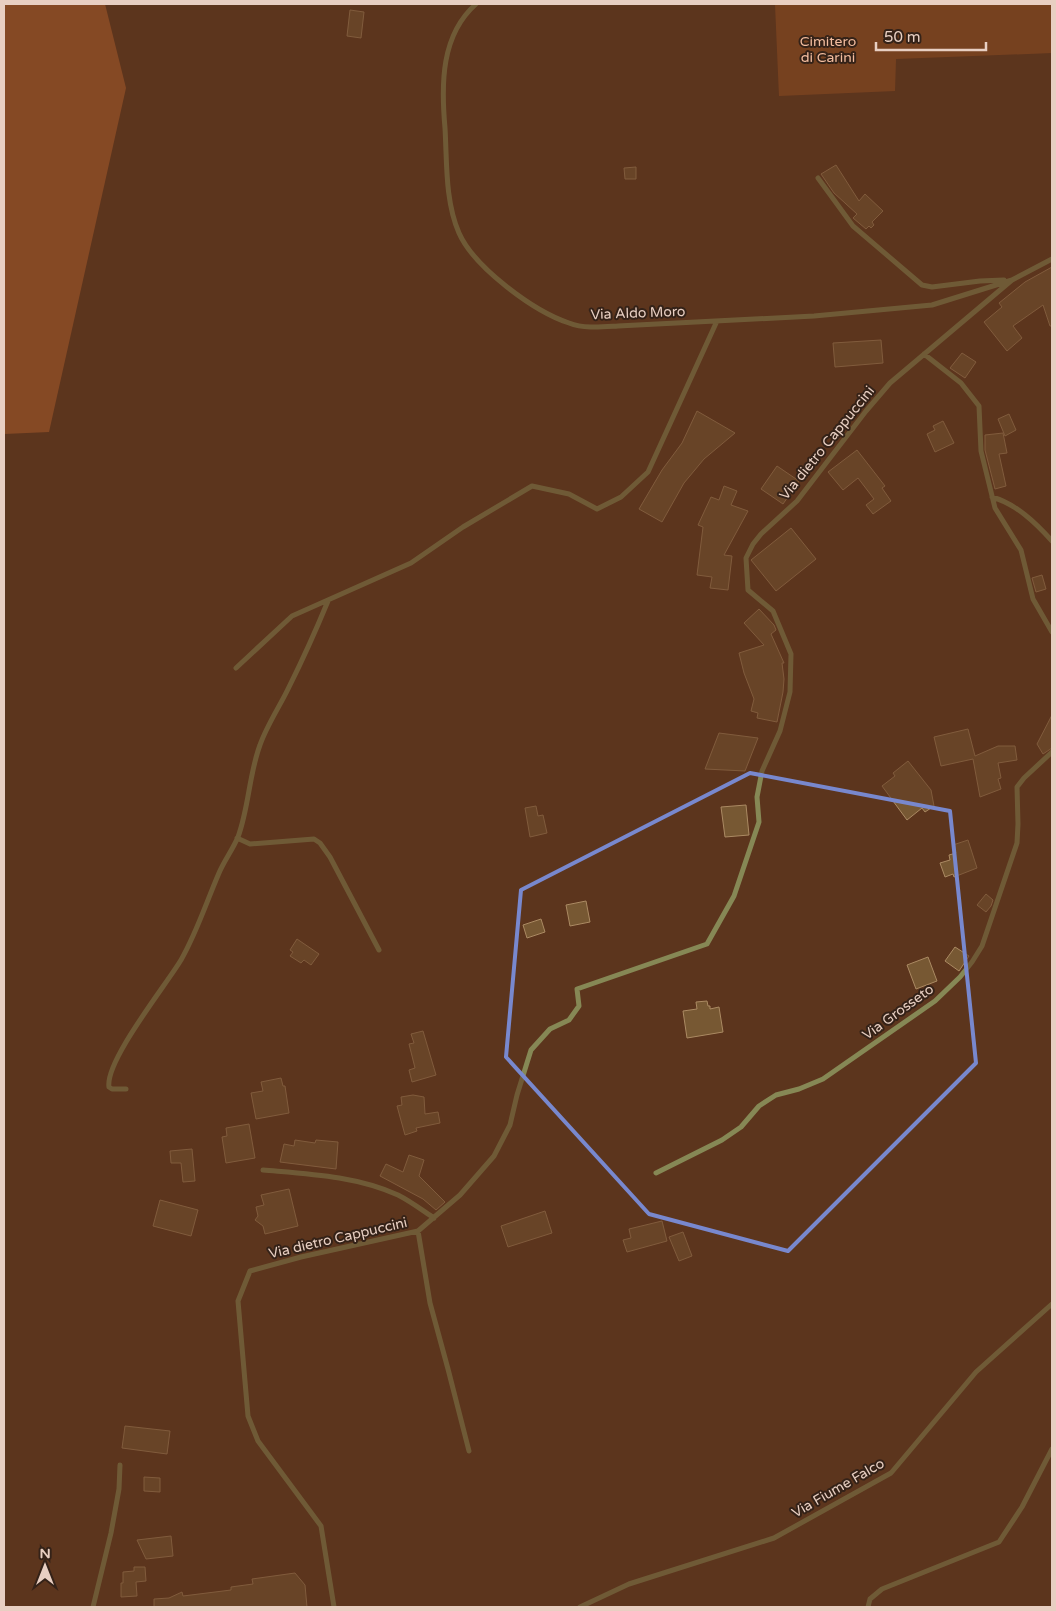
<svg xmlns="http://www.w3.org/2000/svg" width="1056" height="1611" font-family="'Varela Round',sans-serif">
<rect width="100%" height="100%" fill="#5c351d"/>
<path fill="#965023" d="M775 4H1052V53L896 59 895 91 779 96Z"/>
<path fill="#b6622d" d="M4 4H105L126 88 49 432 4 434Z"/>
<path fill="#775833" stroke="#ab8a63" d="M350 10 364 12 361 38 347 36Z
M836 165 859 201 865 194 883 211 872 222 874 225 871 228 869 226 866 229 853 218 857 214 834 193 821 174Z
M636 167V179H625L624 168Z
M1052 267V326H1050L1043 305 1013 326 1022 338 1007 351 984 322 1002 307 999 303 1025 282Z
M881 340 883 363 835 367 833 343Z
M962 353 976 362 965 378 950 368Z
M697 411 735 433 704 459 684 483 662 522 639 509 662 470 682 443Z
M1009 414 1016 430 1005 436 998 419Z
M943 421 954 443 935 452 927 434 935 430 933 426Z
M1003 433 1007 453 999 454 1006 486 995 489 985 450V435Z
M857 450 885 486 882 488 891 501 873 514 866 505 874 499 858 478 843 490 828 472Z
M777 466 799 481 783 504 761 489Z
M724 486 737 491 731 505 748 511 724 555 732 556 728 590 710 588 712 577 697 575 703 527 698 525 711 497 719 500Z
M791 528 816 559 776 591 751 560Z
M1042 575 1046 589 1036 592 1032 578Z
M759 609 774 625 776 630 771 634 784 663H782L784 679 783 692 777 722 757 718 758 713 751 711 754 699 744 673 739 653 764 645 744 623Z
M1052 715V748L1043 754 1037 744Z
M968 729 975 756 998 746H1015L1017 760 998 763 1001 778 998 779 1001 789 980 797 973 759 941 766 934 737Z
M719 733 758 738 745 771 705 769Z
M908 761 931 790 934 806 925 812 922 808 907 820 882 786 895 776 893 773Z
M746 805 749 835 725 837 721 807Z
M536 806 538 816 543 815 547 833 530 837 525 808Z
M968 840 977 868 954 877 953 874 945 877 940 863 950 860 949 855 956 853 953 845Z
M986 894 993 900 991 906 986 912 977 905Z
M586 901 590 922 570 926 566 905Z
M541 919 545 932 527 938 523 925Z
M297 939 319 954 311 965 304 960 301 963 290 956 293 952 290 950Z
M955 947 969 956 959 971 945 961Z
M928 957 937 981 916 989 907 965Z
M707 1001 708 1006H710V1009L719 1007 723 1032 687 1038 683 1011 697 1009 696 1002Z
M423 1031 436 1075 412 1082 409 1070 415 1068 409 1044 414 1043 411 1034Z
M281 1078 283 1086H285L289 1113 256 1119 251 1093 263 1091 261 1082Z
M413 1095 424 1097 425 1114 438 1112 440 1123 416 1128 417 1131 405 1135 397 1106 402 1105 401 1097Z
M249 1124 255 1158 226 1163 222 1137 227 1136 226 1128Z
M295 1140 315 1143 316 1140 338 1142 336 1169 280 1162 284 1144 294 1146Z
M192 1149 195 1181 183 1182 181 1163H171L170 1151Z
M409 1155 424 1160 419 1176 445 1202 436 1210 423 1199 380 1176 386 1164 403 1172Z
M289 1189 298 1226 265 1234 263 1226 255 1220 258 1216 256 1207 264 1205 261 1195Z
M160 1200 198 1210 191 1236 153 1226Z
M545 1211 552 1233 508 1247 501 1226Z
M662 1221 667 1241 627 1252 623 1240 631 1238 629 1229Z
M683 1232 692 1256 679 1261 669 1237Z
M125 1426 170 1431 167 1454 122 1448Z
M144 1477 160 1478V1492L144 1491Z
M171 1536 173 1556 146 1559 137 1540Z
M134 1567H145L146 1581 136 1582 137 1596 121 1597V1583H123V1572L134 1571Z
M295 1573 305 1585 307 1607H154V1599L169 1598 182 1592 183 1596 231 1590V1587L253 1584 252 1579Z"/>
<g fill="none" stroke-linecap="round" stroke-linejoin="round">
<path stroke="#868855" stroke-width="5" d="M476 4C441 35 441 84 445 128 447 162 445 201 459 233 474 267 533 311 569 323 584 329 602 327 618 326L814 316 932 305 1012 280 1052 259
M818 178 853 226 922 285 932 287 980 281 1004 280
M924 354 961 383 979 406 981 451 995 508 1021 550 1033 599 1052 632
M992 497C1016 504 1035 522 1052 541
M236 668 292 616 411 563 463 527 532 486 569 494 597 509 621 497 648 472 717 321
M237 838 250 844 314 839 320 843 330 857 379 950
M126 1089H112L109 1087C105 1061 166 985 181 960 197 932 206 903 219 873 224 861 233 849 238 837 249 807 249 774 260 745 267 725 280 706 289 687 303 659 316 630 328 601
M263 1170C309 1174 356 1176 398 1195 410 1201 422 1210 434 1218
M656 1173 722 1140 741 1127 759 1106 776 1095 799 1089 823 1079 935 1001 960 977 972 962 982 946 1017 843 1018 824 1017 787 1024 778 1052 752
M418 1231 430 1303 448 1369 469 1451
M93 1607 111 1533 119 1489 120 1465
M334 1607 321 1526 258 1441 248 1416 238 1301 250 1271 301 1257 418 1231 460 1195 494 1156 510 1125 517 1095 531 1050 550 1029 569 1020 579 1006 577 989 707 944 734 896 759 822 757 797 762 771 780 731 790 692 791 654 773 611 748 590 746 558 753 544 761 534 797 501 866 411 890 383 1012 280
M580 1607 629 1584 774 1538 891 1473 976 1372 1052 1304
M868 1607 870 1599 882 1589 999 1542 1022 1507 1052 1449"/>
</g>
<path d="M0 0H1056V1611H0ZM750 773 950 811 976 1063 788 1251 649 1214 506 1057 521 890Z" fill="#5c351d" fill-opacity=".55" fill-rule="evenodd"/>
<path fill="none" stroke="#7888ce" stroke-width="4" stroke-linejoin="round" d="M750 773 950 811 976 1063 788 1251 649 1214 506 1057 521 890Z"/>
<g text-anchor="middle" dominant-baseline="central" stroke-width="4" stroke-linejoin="round" paint-order="stroke">
<g font-size="14" fill="#f4bd9f" stroke="#342218">
<text x="828" y="41">Cimitero<tspan x="828" dy="16">di Carini</tspan></text>
</g>
<g font-size="14" fill="#e8cfc2" stroke="#342218">
<text transform="translate(638 313) rotate(-2)">Via Aldo Moro</text>
<text transform="translate(827 443) rotate(-51)">Via dietro Cappuccini</text>
<text transform="translate(898 1012) rotate(-36)">Via Grosseto</text>
<text transform="translate(338 1238) rotate(-13)">Via dietro Cappuccini</text>
<text transform="translate(838 1488) rotate(-30)">Via Fiume Falco</text>
</g>
</g>
<rect width="1056" height="1611" fill="none" stroke="#e8cfc2" stroke-width="10"/>
<g transform="translate(45 1566)" stroke="#342218" stroke-width="4" paint-order="stroke">
<path d="M0-4L9 19L0 12L-9 19Z" fill="#e8cfc2"/>
<text y="-8" font-size="14" font-weight="bold" text-anchor="middle" fill="#e8cfc2">N</text>
</g>
<path d="M876 42v8h110v-8" fill="none" stroke="#e8cfc2" stroke-width="2.5"/>
<text x="884" y="42" font-size="15" fill="#e8cfc2" stroke="#342218" stroke-width="4" paint-order="stroke">50 m</text>
</svg>
